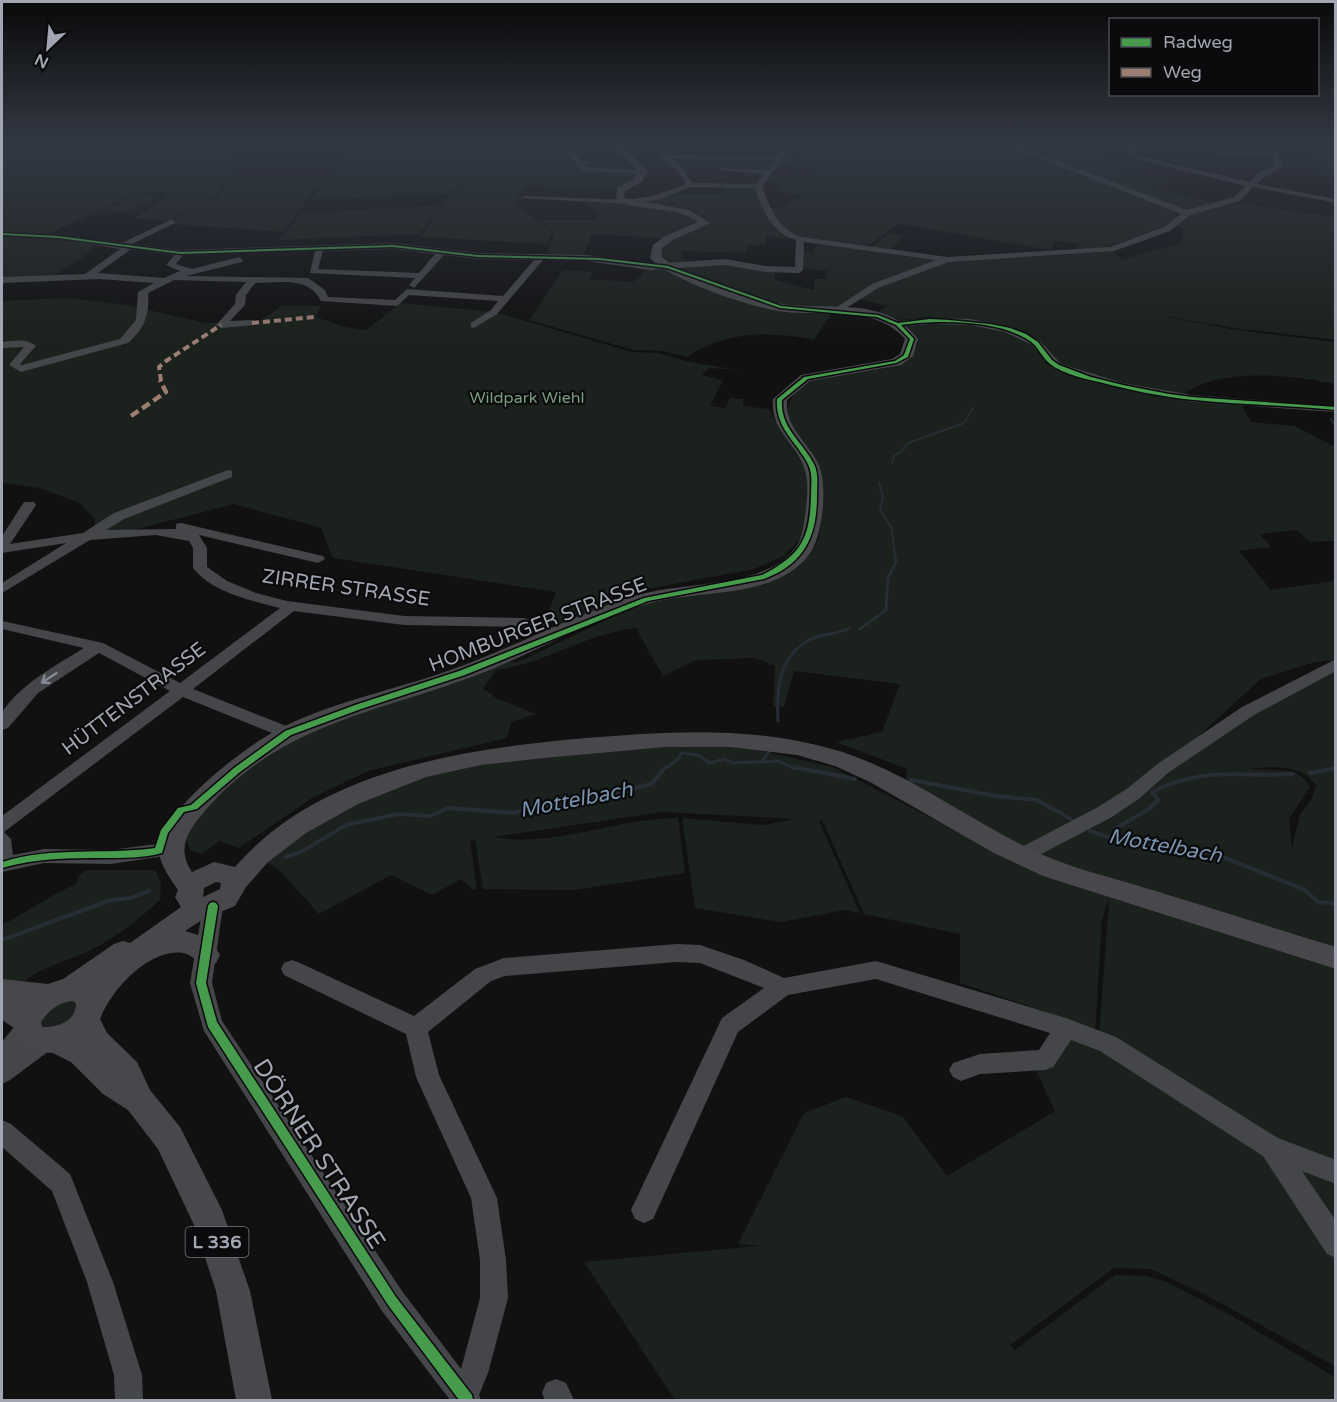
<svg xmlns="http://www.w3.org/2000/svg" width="1337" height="1402" font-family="'Varela Round',sans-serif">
<rect width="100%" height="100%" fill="#111"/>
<path fill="#1b211c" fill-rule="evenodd" d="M2 143H13L56 154 16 143H258L215 146 239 165 229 175 202 176 228 177 212 201 216 200 231 176H326L304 201 306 203 283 232 167 224 211 201 168 221 134 218 167 198 162 197 168 194 143 191 46 235 95 242 92 251 55 275 2 279Z
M356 143H534L528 153 567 152 581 171 639 172 638 177 619 188 527 185 516 197 523 198 516 205 550 230 552 233 547 244 420 237 450 194H454L453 193 497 165 448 194 310 200Z
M813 143 917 145 918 143H1014L1015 148 1139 193 1018 147 1026 144 1024 143 1088 145 1096 155 1110 160 1095 165 1173 181 1150 187 1218 204 1191 212 1152 198 1182 211 1181 213 1172 214 1181 217 1163 229 1107 246 1122 260 1182 243 1183 228 1177 225C1213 184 1289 217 1335 215V340L1233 328 1142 312 1231 329 1335 342V384C1293 375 1224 368 1186 392L1188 396 1073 372 1048 360 1038 343 1006 330 972 322 929 317 901 320 877 313 888 306 854 298 836 309 777 305 677 269 725 262 775 270V280L814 290V279H827L828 271 801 269V251L812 253 817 245 816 242 766 236 765 245H747L746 253 682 251 685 263H674L663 257 660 249 673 239 592 234 583 257 546 256 554 233 539 220H595L599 214 582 201C608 202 685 205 702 222L682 231 684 233 708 222 673 208 630 202 683 194H724V187H754L765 206 780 209 802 196 776 190 785 184 762 180 767 177 791 180 795 175 808 177 821 171 781 163 785 159 802 160ZM898 224 1051 250 1055 241 1080 244 1071 255 958 259 890 248 905 236 889 233 870 249 865 248Z
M1249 143H1335V149L1327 158 1331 159 1329 158 1335 152V175H1318L1309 162 1313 154 1282 150 1286 147 1330 145 1277 149Z
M142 193 163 196 126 213 103 211Z
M441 205 420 234 279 240 301 213Z
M648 268H667L763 306 832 313 814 340C770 331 725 331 687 357L662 351 633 350 529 320 563 270 593 272 589 279 633 282Z
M67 298 128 305 205 323 258 322 283 305 321 306 316 317 345 327 366 330 401 303 494 312 632 352 659 353 685 361 738 370 709 368 702 375 723 380 710 406 725 408 730 398 743 399V406L769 409 808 473V504L800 539 784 556 754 569 647 589 559 625 544 622 556 592 333 558 321 528 234 504 118 534 95 533V520L80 503 39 488 2 483V301Z
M919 320 971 323 1004 331 1034 343 1044 360 1078 376 1241 404 1251 422 1295 426 1335 447V541L1310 542 1296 530 1260 534 1271 547 1239 551 1271 590 1335 581V660L1315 662 1261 679 1181 752 1335 666V953L1093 878 1010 844 906 780 907 769 836 742 882 732 900 684 794 671 784 707H773L775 666 755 658 696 660 663 676 636 628C587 633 545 664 496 670L483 688 496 698 536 714 511 722 507 738 368 771 312 798 239 848 220 841 201 854 190 850 184 834 228 782 294 735 501 662H518L631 608 672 596 783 573 811 554 819 538 822 506 787 413C799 348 894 395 918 343L914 334 904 324ZM1272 767C1291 768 1303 769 1316 785L1312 798 1300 815 1292 848 1289 819 1310 787C1299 763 1270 772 1249 769Z
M734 745 833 767 1018 863 1335 964V1167L1286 1148 1099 1037 1109 898 1102 920 1095 1034 1082 1024 960 983V934L864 914 822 820 819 821 860 913 845 910 781 922 695 908 682 818 763 825 796 819 663 812 493 837C555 848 616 818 678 818L685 873 574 890 483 889 475 840 470 841 477 889H472L461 879 432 895 391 875 319 914 280 871 265 861 326 817 399 782 513 758 626 747Z
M86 870H155L161 882 160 900C141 918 116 937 93 949 66 963 48 963 22 983L2 980V925C27 912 50 895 76 884L79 875Z
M72 1000 78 1007 73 1022 41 1030 39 1016 48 1005Z
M1074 1034 1266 1147 1335 1253V1366L1204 1294 1151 1269 1114 1268 1010 1345 1015 1350 1115 1275 1146 1276 1167 1282 1232 1316 1335 1377V1400H675L584 1262 759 1246 738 1244 804 1113 846 1097 902 1116 947 1176 1055 1111 1035 1068Z
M1292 1162 1335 1175V1239Z"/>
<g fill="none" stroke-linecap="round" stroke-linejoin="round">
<path stroke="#272d34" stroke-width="1.5" d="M23 144 27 143
M2 150 19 145
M1312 157 1331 146
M1311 162 1336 169
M341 183 358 166
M2 184V192"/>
<path stroke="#272d34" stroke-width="2" d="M1331 419 1336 426
M892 463 894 455 902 452 908 443 964 423 973 408
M879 482 883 497 880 510 892 529 894 551"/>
<path stroke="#272d34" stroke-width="3" d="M860 629 886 610 888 578 896 562 894 550
M778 721C776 688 779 652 814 638 826 633 839 634 850 628
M763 760 769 752
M665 769 679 758 681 753 698 755 710 763 724 759 733 763 778 761 796 769
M1331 769 1336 768"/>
<path stroke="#272d34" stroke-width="4" d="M793 767 855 779
M1310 773 1336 768
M911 780 996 796 1037 800 1071 819
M1090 831 1117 840 1213 853 1305 890 1318 902 1336 904
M1115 840V829L1149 809 1158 800 1152 792C1206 765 1237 778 1293 774
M286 857 301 852 346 825 398 814 430 816 448 808 515 813 538 803 552 807 568 806 651 784 666 767
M2 940 111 900 130 898 149 891"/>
<path fill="#45464a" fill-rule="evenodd" d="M560 143H567L582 161 591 162V164L585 165 586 167 646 171 642 173 581 171Z
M661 143H667V155L778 156 781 148 749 143H789L784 158 762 186C770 208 777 228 801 237L947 257 1110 247 1164 227 1181 214 1018 150 1016 143H1022L1023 148 1187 210 1234 197 1246 186 1140 160 1131 157 1125 150 1074 143 1131 146 1171 143 1246 153 1258 149 1273 154 1277 148 1280 150 1279 157 1284 166 1264 177 1257 184 1336 199V203L1253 187 1240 201 1190 215 1170 231 1114 251 949 262 878 288 837 314 834 313V309L872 284 936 260 804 242 803 270 799 273 765 272 725 265 650 270 587 261 543 260 497 314 474 328 471 327V323L491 310 498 301 409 295 397 306 321 301C309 276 279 283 255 283L246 295 245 305 230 321 252 320 255 321V325L221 328 216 325 235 304 236 295 246 282 174 280 148 293C150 314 144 330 128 343L21 372 9 365 24 347 2 348V342C14 341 26 338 36 346L20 364 22 365 120 339 136 320 138 292 154 283 99 279 2 283V277L85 274 120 249 58 239 2 236V232L58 235 122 243 172 219 175 223 132 244 181 250 393 243 478 253 587 255 650 264 725 259 765 266 795 267 796 240C771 232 763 211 755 188L691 187 661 199 629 204 521 198 525 196 629 200 656 195 686 184 676 170 661 157ZM1164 146 1247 157 1258 153 1273 158 1276 165 1258 173 1250 182 1144 157 1135 155 1132 150ZM671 159 776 160 768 170 721 168 717 170 764 174 756 184 692 183 682 167ZM131 249 175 255 166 265 180 271 164 278 98 273ZM393 249 435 254 419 273 318 269 323 251ZM315 251 310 273 415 278 409 285 414 288 444 255 478 259 534 260 503 296 407 289 395 300 328 297 325 290 308 278 186 276 242 262 243 260 239 257 192 269 176 264 183 255Z
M930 318 970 319 1012 327 1040 341 1061 364 1123 383 1192 395 1336 406V412L1192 402 1145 394 1085 380 1053 368 1032 345 1005 332 970 325 930 324 898 327 893 324 898 321Z
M228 470 232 471V477L124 519 106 530 176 529V524L181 523 323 556 325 559 318 563 199 535 207 548V567L227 581 256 593 287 601 404 616 524 618 550 626 562 635 554 640 524 627 404 625 294 611 193 689 294 729 297 733 294 737H282L183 697 4 832 11 839 13 855 44 849 111 850 171 842 178 844 181 849 178 854 111 864 44 863 2 872V816L170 691 99 653 38 693 8 728 2 730V712C22 683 55 666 84 648L2 629V621L103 643 180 683 280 608C250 600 213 593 193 568V548L189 541 156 535 90 540 2 593V583L66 543 2 553V536L24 502H34L36 505 10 544 83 533 114 513Z
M1336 659V671L1254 715 1168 773 1140 798 1112 817 1028 861 1021 863 1014 861 1011 856 1014 851 1098 807 1128 788 1156 765 1242 707Z
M213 898 220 900 223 906 212 983 222 1021 402 1291 461 1369 480 1298V1260L471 1198 416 1077 406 1034 284 975 281 969 284 963 292 960 300 963 414 1016 475 969 504 958 677 944 700 945 744 960 784 978 876 961 1066 1018 1116 1037 1278 1138 1336 1160V1184L1302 1171 1336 1221V1258L1327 1254 1263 1156 1100 1051 1071 1040 1053 1067 1045 1070 980 1074 961 1081 953 1077 949 1070 953 1063 980 1054 1039 1050 1050 1033 876 979 788 995 738 1032 653 1219 644 1223 635 1219 631 1210 722 1018 764 988 700 963 677 962 505 976 491 981 428 1032 439 1075 497 1198 506 1260 508 1298 488 1373 479 1395 481 1400H450L382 1311 204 1031 190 983 203 906 206 900Z
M26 1019 34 1022 37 1029 34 1036 45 1031 53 1034 56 1041 53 1048 10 1080 2 1084V1042L18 1022Z
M2 1120 11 1124 70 1174 113 1282 142 1375 143 1400H115L114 1375 87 1282 52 1191 2 1147Z
M556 1379 566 1383 574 1400H545L542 1393 546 1383Z"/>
<path fill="#48484c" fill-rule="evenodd" d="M618 143H626L624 148 648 171 642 182 625 191 624 198 689 210 710 223 673 240 662 248V257C692 280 739 296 776 303 824 312 885 294 918 339L913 356 901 365 810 381 787 400C785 428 807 441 818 463 828 483 823 533 811 552 778 600 701 589 651 603 596 618 545 647 492 669 387 712 283 719 204 812 188 831 176 848 192 872L214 862 235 867C320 769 464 749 586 738 669 731 751 726 832 749 905 769 973 824 1043 855 1077 870 1114 878 1149 889 1211 908 1273 928 1336 947V969L1043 876 994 853 870 782 835 766 797 755 731 747H665L544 758 481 765 426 777 358 804 306 833 268 862 246 887 235 906 205 918 185 931C200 935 213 940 220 955L216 963 207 966C198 963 191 954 183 953 149 948 111 990 100 1019L107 1033 137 1062 150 1090 180 1127 222 1210 250 1291 272 1400H236L216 1291 195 1227 158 1149 128 1110 103 1094 71 1062 53 1053 40 1052 20 1044 14 1028 2 1020V979L48 984 63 979 114 944 123 941 130 943 181 907 175 897 178 890C171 880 161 866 159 853 155 814 250 742 283 727 338 700 399 689 456 668 517 646 575 614 638 595 684 581 766 589 796 547 802 539 803 526 805 516 807 500 810 480 803 465 793 441 770 428 773 399L801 375 892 359 900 354 905 339C874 303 821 318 778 311 748 306 670 280 650 258L653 245 665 236 698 222C675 205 641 212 616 201L617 188 635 178 638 171 617 150ZM216 882 221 883 220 889 203 897 204 888ZM73 1001 76 1004C76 1021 57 1028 42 1027L41 1022C49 1010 59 1002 73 1001Z"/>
<path stroke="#9b7d72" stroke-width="4" stroke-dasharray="7 4" stroke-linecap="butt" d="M252 323 314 317
M161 381 159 367 166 361 221 325"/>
<path stroke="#9b7d72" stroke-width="4.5" stroke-dasharray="9 4.5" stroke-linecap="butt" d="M131 416 166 392 160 380"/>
<defs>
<path id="cycleway" d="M2 233 58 236 181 252 393 245 478 255 600 258 668 266 781 306 878 315 898 323 930 319 949 320 990 324 1010 328 1026 334 1038 342 1052 360 1059 365 1091 377 1123 385 1169 394 1192 397 1336 407V410C1288 405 1241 405 1194 400 1162 397 1130 390 1099 382 1085 379 1059 373 1048 362 1038 352 1038 344 1023 337 992 320 936 320 901 325L914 339 908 357 896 363 808 379 782 400C780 428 802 441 814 464 819 474 817 486 817 496 817 537 804 564 764 579L648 601 465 675 361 709 291 735 240 772 197 809 184 812 168 833 162 853C144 858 124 858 105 858 70 858 36 858 2 868V862C53 846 103 855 155 848L161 830 178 808 191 805 234 768 285 731 355 705 459 671 644 598 762 575C801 555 810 539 811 495 811 485 813 474 808 464 796 441 775 428 777 399L804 377 895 361 904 355 910 339 896 325 877 317 780 308 667 268 600 260 478 257 393 247 181 254 58 238 2 235Z
M213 902 216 903 218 906 206 983 217 1022 396 1297 472 1395 473 1400H459L388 1305 208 1027 196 983 208 906 210 903Z"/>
</defs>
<use href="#cycleway" stroke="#0b0b0d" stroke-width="3"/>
<use href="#cycleway" fill="#469c4c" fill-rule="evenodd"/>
</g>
<defs><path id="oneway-shaft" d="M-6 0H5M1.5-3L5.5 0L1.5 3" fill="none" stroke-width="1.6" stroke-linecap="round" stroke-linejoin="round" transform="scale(1.5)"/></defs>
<use stroke="#868993" href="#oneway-shaft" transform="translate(49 678) rotate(147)"/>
<linearGradient id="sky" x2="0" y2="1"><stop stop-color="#090909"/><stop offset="0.42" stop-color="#323843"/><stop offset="1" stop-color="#323843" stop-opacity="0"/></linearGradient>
<rect width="1337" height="339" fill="url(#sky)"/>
<g text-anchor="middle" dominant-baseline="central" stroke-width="4.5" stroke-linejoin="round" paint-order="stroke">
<g font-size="16" fill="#799d7d" stroke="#0b0b0d">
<text x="527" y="398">Wildpark Wiehl</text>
</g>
<rect fill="#0b0b0d" stroke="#757880" stroke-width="1.5" x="185.5" y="1227" width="63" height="30" rx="4.5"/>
<g font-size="18" font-weight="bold" fill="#a2a6b2">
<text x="217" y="1242">L 336</text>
</g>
<g font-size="20" fill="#a2a6b2" stroke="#0b0b0d">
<text transform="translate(346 588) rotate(8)">ZIRRER STRASSE</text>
<text transform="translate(538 625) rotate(-21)">HOMBURGER STRASSE</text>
<text transform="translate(134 699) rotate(-37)">HÜTTENSTRASSE</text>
</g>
<g font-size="21" font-style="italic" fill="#7992ad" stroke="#0b0b0d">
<text transform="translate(576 800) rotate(-11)">Mottelbach</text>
<text transform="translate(1165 846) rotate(10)">Mottelbach</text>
</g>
<g font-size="24" fill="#a2a6b2" stroke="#0b0b0d">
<text transform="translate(319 1154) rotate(57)">DÖRNER STRASSE</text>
</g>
</g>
<rect width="1337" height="1402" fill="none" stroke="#a2a6b2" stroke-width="6"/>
<rect x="1109" y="18" width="210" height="78" fill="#0b0b0d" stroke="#47494f" stroke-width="1.5"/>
<rect x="1121" y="38" width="30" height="9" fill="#469c4c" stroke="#47494f" stroke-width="1.5"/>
<text x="1163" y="48" font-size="18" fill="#a2a6b2">Radweg</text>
<rect x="1121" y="68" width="30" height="9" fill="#9b7d72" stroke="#47494f" stroke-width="1.5"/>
<text x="1163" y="78" font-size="18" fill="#a2a6b2">Weg</text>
<g transform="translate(48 48) rotate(206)" stroke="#0b0b0d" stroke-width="4.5" paint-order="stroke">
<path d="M0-4.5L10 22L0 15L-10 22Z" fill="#a2a6b2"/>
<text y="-9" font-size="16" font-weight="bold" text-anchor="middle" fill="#a2a6b2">N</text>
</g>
</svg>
